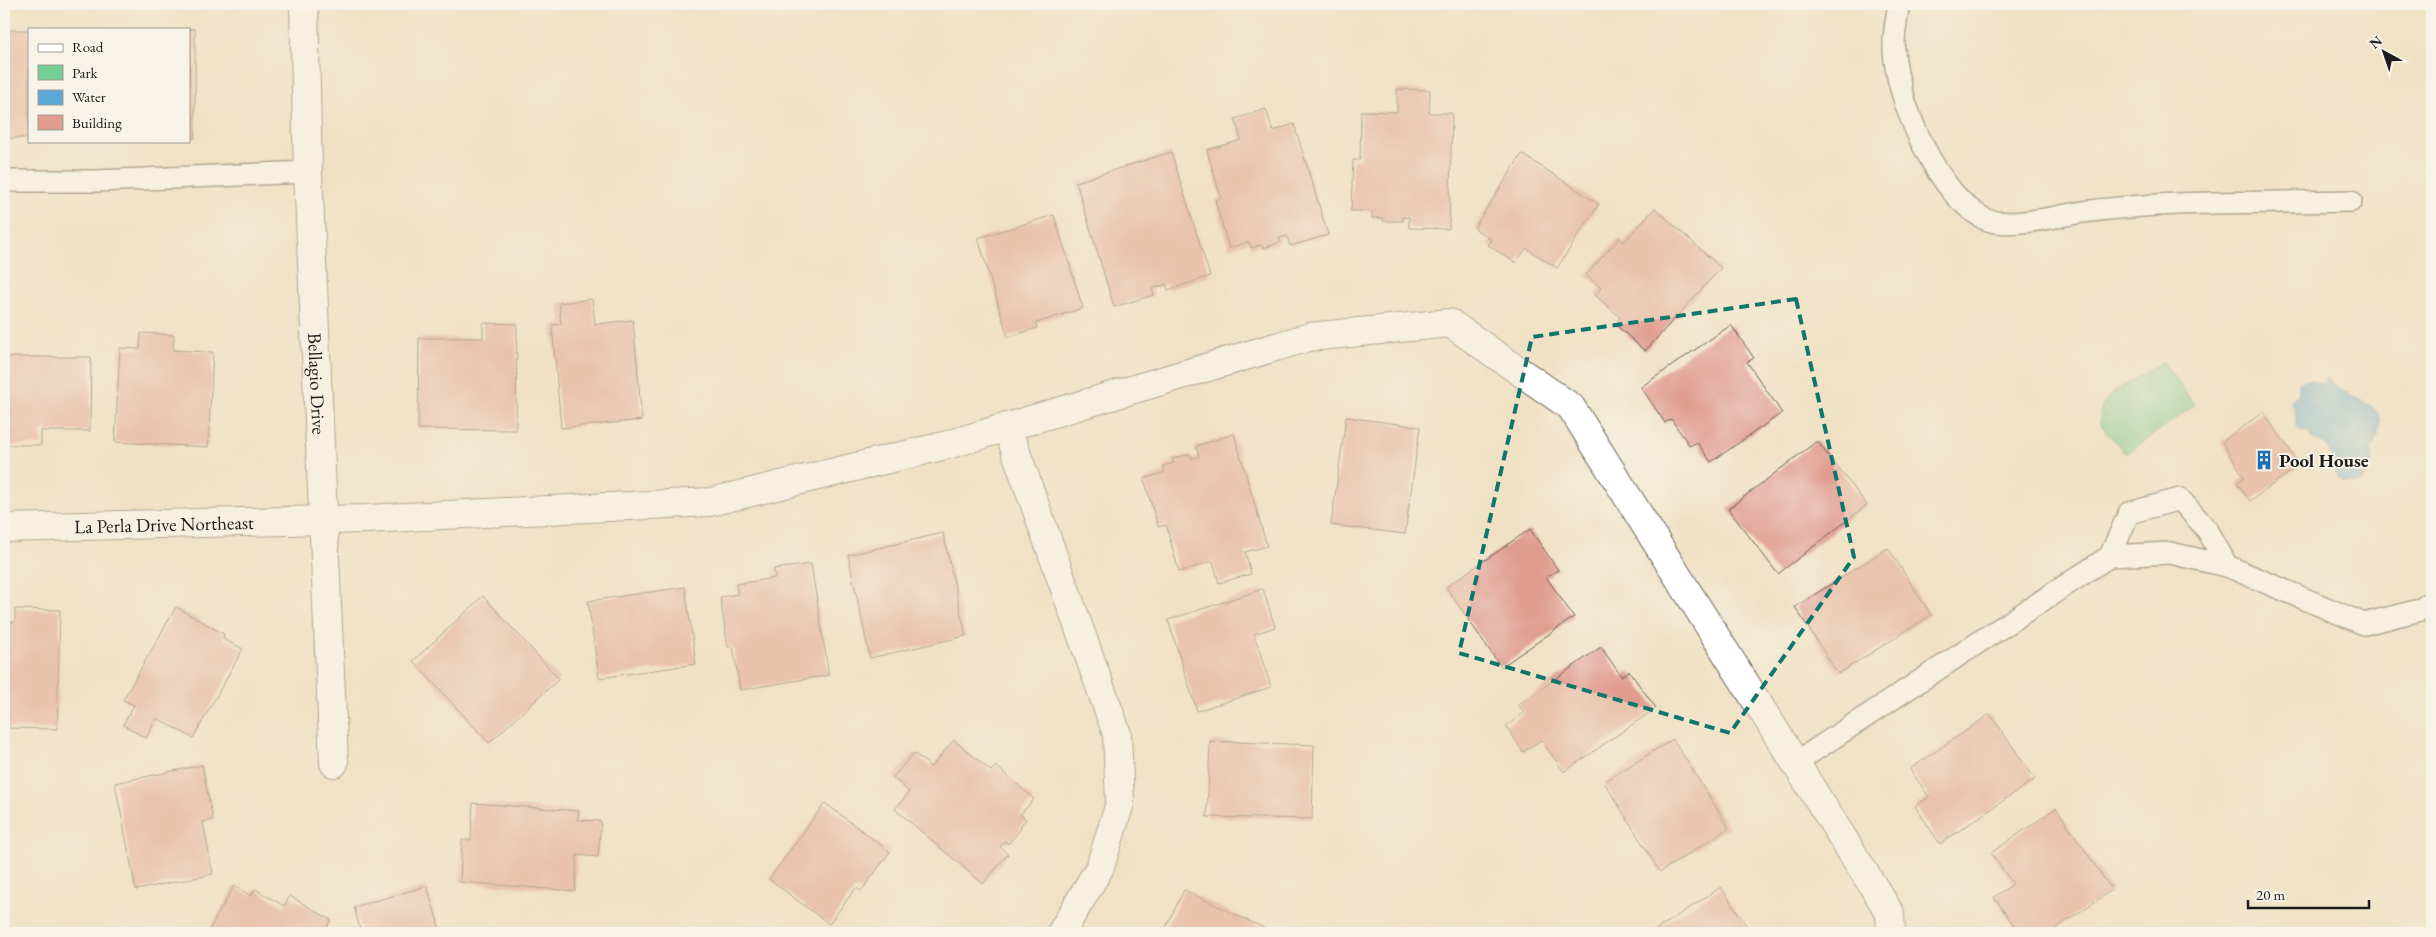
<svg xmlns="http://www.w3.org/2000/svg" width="2436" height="937" font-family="'EB Garamond',serif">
<rect width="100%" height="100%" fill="#f7f3e8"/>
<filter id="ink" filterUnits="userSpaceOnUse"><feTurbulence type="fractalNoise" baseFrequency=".02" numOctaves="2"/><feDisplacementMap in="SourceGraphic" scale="10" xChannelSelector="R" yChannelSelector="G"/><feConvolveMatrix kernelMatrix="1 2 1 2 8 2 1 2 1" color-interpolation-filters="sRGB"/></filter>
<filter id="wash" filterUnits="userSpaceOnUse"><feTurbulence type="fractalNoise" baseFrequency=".0096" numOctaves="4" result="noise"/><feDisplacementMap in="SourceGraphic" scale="20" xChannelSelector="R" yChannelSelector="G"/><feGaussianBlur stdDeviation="1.12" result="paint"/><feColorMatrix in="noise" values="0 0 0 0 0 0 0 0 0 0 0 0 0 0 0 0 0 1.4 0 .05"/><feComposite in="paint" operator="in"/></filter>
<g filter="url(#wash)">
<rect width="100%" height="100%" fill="#f1e1c4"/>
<path fill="#73cd94" stroke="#487458" d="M2163 362 2195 405 2126 454 2100 424 2101 408 2112 393Z"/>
<path fill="#5ba9d4" stroke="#3c6278" d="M2328 378C2349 407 2402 397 2371 450 2375 465 2370 472 2360 483 2315 485 2349 448 2312 439L2308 431 2302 432 2296 426 2295 409 2290 400 2299 393V383C2307 379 2314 379 2321 384Z"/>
<g id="blocks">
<path fill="#e09d8f" d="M189 29H195V138H189Z
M4 30H29V138H4Z
M1397 89 1430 90 1429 113H1452L1449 229 1409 228V217H1403V221H1383V218H1372V211H1351L1353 160H1360L1361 111 1397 112Z
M1266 109 1273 131 1294 124 1328 235 1290 246 1287 236 1279 238 1281 242 1263 248 1261 245 1251 248 1249 242 1229 248 1215 200 1221 198 1207 150 1241 140 1235 119Z
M1171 152 1210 276 1168 290 1166 284 1152 289 1154 295 1114 307 1076 182Z
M1522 154 1599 204 1557 268 1526 248 1516 263 1488 245 1492 240 1474 228Z
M1655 208 1721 268 1645 351 1616 325 1620 317 1595 295 1601 288 1586 275 1619 238 1624 242Z
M1054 215 1083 308 1036 323 1037 328 1008 337 978 238Z
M592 299 595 324 633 320 642 420 561 428 552 325 561 324 559 303Z
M483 323 517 324 516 430 418 429 419 338H483Z
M1731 325 1754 358 1747 362 1782 413 1711 462 1697 442 1690 446 1671 419 1665 423 1641 387Z
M141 333 174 335 173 350 213 352 208 447 115 442 120 348 140 349Z
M4 357H91L90 431H41V445H4Z
M2263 412 2300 465 2250 501 2237 483 2244 477 2222 442Z
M1346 417 1420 427 1405 534 1331 525Z
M1234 434 1267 546 1245 552 1251 574 1219 583 1213 561 1179 572 1166 525 1158 527 1144 479 1165 472 1163 466 1174 463 1172 459 1191 454 1192 459 1199 456 1196 446Z
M1817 441 1867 505 1778 574 1728 509Z
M1530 529 1558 570 1546 577 1574 617 1501 667 1446 587Z
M943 533 966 636 870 658 848 555Z
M1888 548 1931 615 1838 674 1795 607Z
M811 564 829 675 740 690 733 646 728 647 720 597 738 594 736 584 775 578 774 569Z
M685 587 696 664 599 678 588 601Z
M1263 589 1275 627 1254 634 1271 687 1197 711 1168 620Z
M483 596 559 679 489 743 413 661Z
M176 607 224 634 223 639 243 649 193 738 157 718 146 738 123 725 134 705 123 700Z
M15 609 60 610 57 729 4 728V622H15Z
M1601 647 1621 676 1629 671 1656 708 1564 772 1541 740 1523 752 1506 726 1524 713 1518 705Z
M1990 714 2035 779 1940 844 1915 806 1929 797 1910 769Z
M1673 739 1729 828 1660 872 1604 782Z
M954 740 991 771 996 766 1034 799 1020 815 1026 819 1019 828 1021 829 1008 844 1005 841 1000 847 1008 854 983 884 895 809 909 792 893 777 914 753 931 767Z
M1210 741 1314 745 1312 819 1207 817Z
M202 765 213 820 203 822 213 874 136 890 115 783Z
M473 803 579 811 577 820 601 821 598 857 577 855 575 891 460 882 462 840H471Z
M825 803 890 852 861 891 856 888 829 924 769 879Z
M2056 808 2112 890 2049 933H2019L1994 897 2013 884 1991 853Z
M234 886 251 896 255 889 284 906 290 896 331 920 324 933H215L209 930Z
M427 886 441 933H361L354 907Z
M1721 887 1746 925 1737 930 1740 933H1651Z
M1184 890 1274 933H1163Z"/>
</g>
</g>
<g filter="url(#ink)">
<use href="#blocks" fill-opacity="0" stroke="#676157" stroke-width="1"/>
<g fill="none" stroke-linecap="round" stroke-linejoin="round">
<defs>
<path id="lane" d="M1899 4C1896 21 1892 42 1895 60 1901 109 1938 193 1983 218 2005 230 2058 216 2083 212 2172 200 2262 203 2351 201
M4 181H97L308 172
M2110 556 2129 513 2180 499 2208 531 2227 566
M1795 763 2110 556 2170 553 2227 566 2364 624 2420 610 2432 601"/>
<g id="street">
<path id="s1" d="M304 4 308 172 334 763"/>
<path d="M1007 427 1117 734 1120 803 1100 867 1061 933"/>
<path id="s2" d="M4 528 366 519 710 502 947 445 1309 337 1450 323 1571 407 1890 913 1891 933"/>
</g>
</defs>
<use href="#lane" stroke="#676157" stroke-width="24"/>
<use href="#street" stroke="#676157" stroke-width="30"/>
<use href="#lane" stroke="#fff" stroke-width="21"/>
<use href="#street" stroke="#fff" stroke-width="28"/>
</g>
</g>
<path d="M0 0H2436V937H0ZM1796 299 1854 557 1730 733 1459 653 1532 337Z" fill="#f1e1c4" fill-opacity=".55" fill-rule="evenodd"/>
<path fill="none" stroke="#0f766e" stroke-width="4" stroke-dasharray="10 6" stroke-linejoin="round" d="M1796 299 1854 557 1730 733 1459 653 1532 337Z"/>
<defs>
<symbol id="building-bare" viewBox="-9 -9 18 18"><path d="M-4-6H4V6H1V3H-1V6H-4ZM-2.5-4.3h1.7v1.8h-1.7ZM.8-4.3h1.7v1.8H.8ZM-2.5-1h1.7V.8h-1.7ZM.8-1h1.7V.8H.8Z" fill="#1f6fb2" stroke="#f7f3e8" stroke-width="2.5" paint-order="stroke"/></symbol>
</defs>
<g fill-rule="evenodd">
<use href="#building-bare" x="2250" y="446" width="28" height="28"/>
</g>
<g text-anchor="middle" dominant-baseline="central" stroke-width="4" stroke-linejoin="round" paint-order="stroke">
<g font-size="19" fill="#1c1c1c" stroke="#f7f3e8">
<text stroke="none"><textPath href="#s1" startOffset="380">Bellagio Drive</textPath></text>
<text stroke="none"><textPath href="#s2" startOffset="160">La Perla Drive Northeast</textPath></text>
</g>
<g font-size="19" font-weight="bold" fill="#1c1c1c" stroke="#f7f3e8" text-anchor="start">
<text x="2279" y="460">Pool House</text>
</g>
</g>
<rect width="2436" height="937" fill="none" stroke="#f7f3e8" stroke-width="20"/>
<rect x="28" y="28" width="162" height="115" fill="#f7f3e8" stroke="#9f9d96"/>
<rect x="38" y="44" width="25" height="8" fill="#ffffff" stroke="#9f9d96"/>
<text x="72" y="52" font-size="15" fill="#1c1c1c">Road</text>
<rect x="38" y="65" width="25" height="15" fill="#73cd94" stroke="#9f9d96"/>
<text x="72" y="78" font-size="15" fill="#1c1c1c">Park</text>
<rect x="38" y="90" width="25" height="15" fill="#5ba9d4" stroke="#9f9d96"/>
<text x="72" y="102" font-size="15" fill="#1c1c1c">Water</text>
<rect x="38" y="115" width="25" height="15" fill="#e09d8f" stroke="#9f9d96"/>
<text x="72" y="128" font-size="15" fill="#1c1c1c">Building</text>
<g transform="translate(2384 52) rotate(320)" stroke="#f7f3e8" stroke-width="4" paint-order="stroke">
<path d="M0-4L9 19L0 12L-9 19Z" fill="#1c1c1c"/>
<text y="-8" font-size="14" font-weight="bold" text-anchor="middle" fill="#1c1c1c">N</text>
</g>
<path d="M2248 900v8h121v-8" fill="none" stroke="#1c1c1c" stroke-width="2.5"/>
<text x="2256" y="900" font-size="15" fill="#1c1c1c" stroke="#f7f3e8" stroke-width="4" paint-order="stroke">20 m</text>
</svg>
